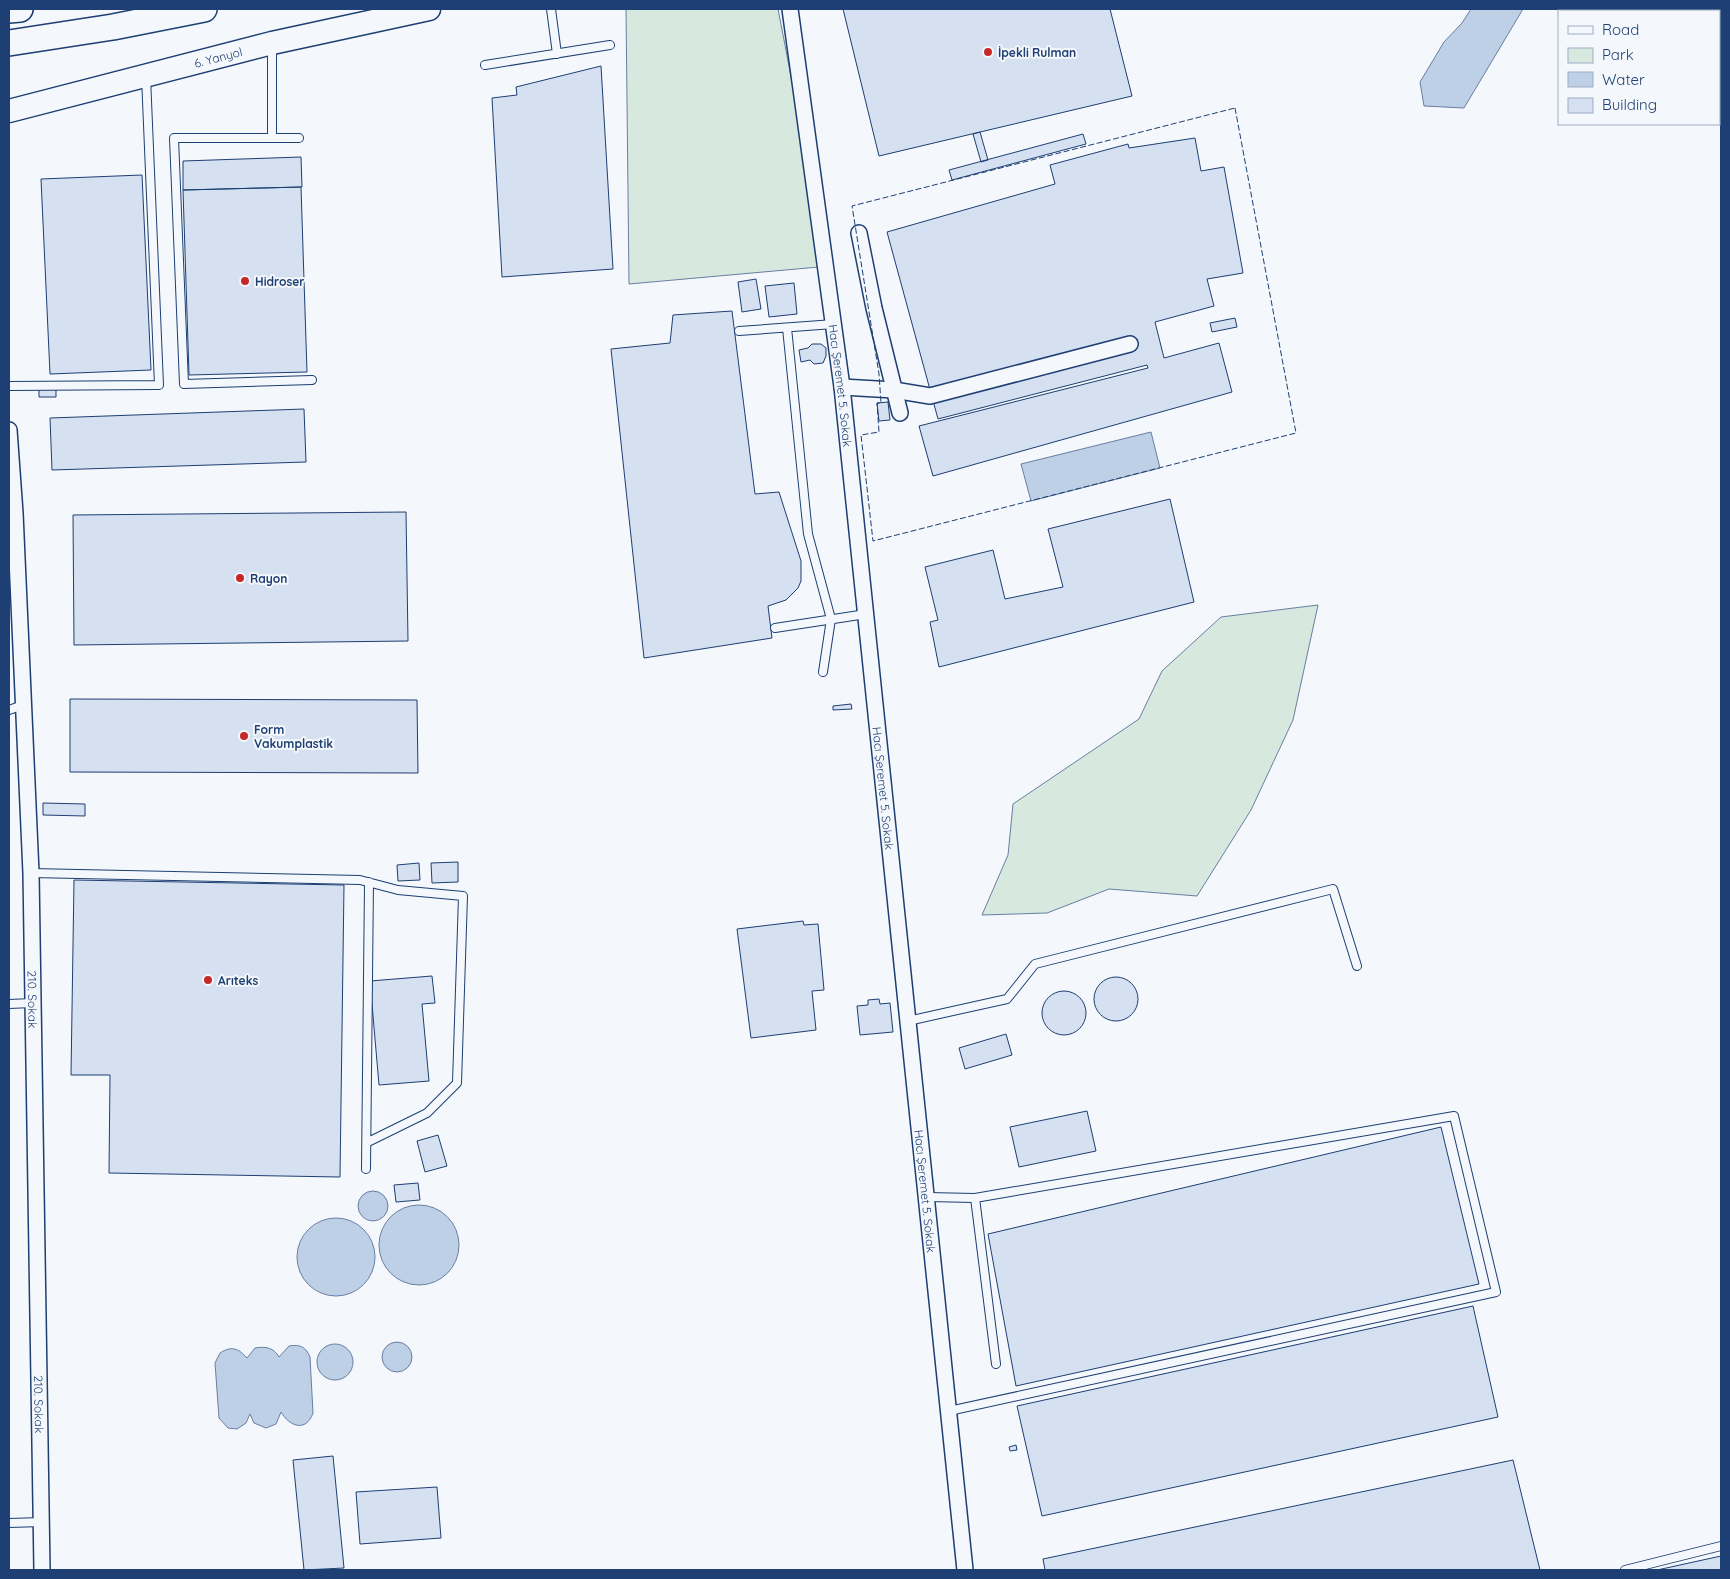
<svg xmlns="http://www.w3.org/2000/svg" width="1730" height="1579" font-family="Quicksand,sans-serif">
<rect width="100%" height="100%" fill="#f4f7fb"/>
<path fill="#d7e8df" stroke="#687fa3" d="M626 9H778L795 97 819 267 629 284Z
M1318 605 1293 720 1251 810 1197 896 1109 889 1047 913 982 915 1008 855 1013 804 1139 719 1162 671 1221 617Z"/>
<path fill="#bed0e5" stroke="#687fa3" d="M1471 9H1523L1464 108 1424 106 1420 82 1444 42 1462 23Z
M1151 432 1160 468 1031 501 1021 464Z
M358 1206a15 15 0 1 1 30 0a15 15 0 1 1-30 0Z
M379 1245a40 40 0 1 1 80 0a40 40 0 1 1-80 0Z
M297 1257a39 39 0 1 1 78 0a39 39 0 1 1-78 0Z
M382 1357a15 15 0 1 1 30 0a15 15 0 1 1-30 0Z
M317 1362a18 18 0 1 1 36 0a18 18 0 1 1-36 0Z
M289 1346C300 1344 306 1347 310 1357L313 1413C306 1433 289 1426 281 1412L276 1424 266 1428 254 1423 250 1414 246 1423 237 1429 228 1428 219 1418 215 1363 220 1353C232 1345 239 1349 247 1358L255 1348C266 1346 274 1348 279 1357Z"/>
<path fill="#d5e0f0" stroke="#1d3f73" d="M843 9H1110L1132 96 879 156Z
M601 66 613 269 502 277 492 98 517 95 516 87Z
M980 132 988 160 981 162 973 134Z
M1083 134 1086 144 952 180 949 170Z
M1195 138 1201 171 1224 167 1243 273 1207 279 1214 306 1155 322 1164 358 1219 343 1232 392 933 476 919 426 1148 368 1147 365 938 419 887 232 1055 184 1050 165 1128 144 1129 148Z
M301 157 302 187 183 190V161Z
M142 175 151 370 50 374 41 179Z
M301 187 307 372 189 375 183 190Z
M756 279 761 309 742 312 738 282Z
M794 283 797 314 769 317 765 286Z
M732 311 755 494 779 492 801 561V581L798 588 786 600 768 606 772 638 644 658 611 349 670 343 673 315Z
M1235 318 1237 327 1212 332 1210 323Z
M812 344H821L826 348V356L823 363 814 364 810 360 801 362 799 350 808 348Z
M39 389H56V397H39Z
M888 402 890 420 879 421 877 403Z
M304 409 306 462 52 470 50 418Z
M1170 499 1194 602 939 667 930 622 938 620 925 567 993 550 1005 599 1063 587 1048 529Z
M406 512 408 641 74 645 73 515Z
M70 699 417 700 418 773 70 772Z
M851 704 852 709 833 710V706Z
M43 803 85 804V816L43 815Z
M458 862V882L432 883 431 863Z
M419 863 420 880 398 881 397 865Z
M74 880 344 885 340 1177 109 1173 110 1075H71Z
M803 921 804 925 818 924 824 990 812 991 816 1030 751 1038 737 929Z
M432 976 435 1003 422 1004 429 1081 379 1085 370 981Z
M1094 999a22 22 0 1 1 44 0a22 22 0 1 1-44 0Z
M1042 1013a22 22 0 1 1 44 0a22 22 0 1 1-44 0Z
M879 999 880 1004 890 1003 893 1032 860 1035 857 1006 868 1005V1000Z
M1006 1034 1012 1055 965 1069 959 1048Z
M1087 1111 1096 1151 1019 1167 1010 1127Z
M1441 1127 1479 1284 1016 1386 988 1234Z
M438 1135 447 1166 425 1172 417 1141Z
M418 1183 420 1200 396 1202 394 1185Z
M1473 1306 1498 1417 1042 1516 1017 1406Z
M1016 1445 1017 1450 1010 1451 1009 1447Z
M333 1456 344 1568 304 1570 293 1460Z
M1513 1460 1540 1570H1045L1043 1559Z
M437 1487 441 1538 360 1544 356 1492Z
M1721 1556V1570H1657Z"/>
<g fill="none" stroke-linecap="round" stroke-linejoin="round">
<defs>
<path id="service" d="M551 9 557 54
M272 45V138
M485 65 610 45
M299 138H174L184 384 312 380
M787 328 808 534 831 619 823 672
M739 331 834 324
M9 386 159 385 146 77
M775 628 866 614
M9 710 23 705
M31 873 360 880 398 890 463 896 457 1083 427 1113 368 1142
M9 1004 33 1003
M908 1021 1007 999 1035 964 1333 889 1357 966
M366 1169 369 882
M927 1197 975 1198 1454 1116 1496 1292 949 1411
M975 1198 996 1364
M9 1523 42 1522
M1625 1570 1721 1546"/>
<g id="minor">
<path id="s1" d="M790 9 842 387 965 1570"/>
<path d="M859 233 874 308 900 413"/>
<path d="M842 387 894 390 930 396 1130 344"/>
<path id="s2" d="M9 430 15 513 31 873 42 1570"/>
</g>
<g id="secondary">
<path id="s3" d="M9 111 272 43 429 9"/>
</g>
<path id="primary" d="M9 10 20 9
M9 43 113 27 204 9"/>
</defs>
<use href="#service" stroke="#1d3f73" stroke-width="10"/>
<use href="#minor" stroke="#1d3f73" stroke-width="18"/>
<use href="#secondary" stroke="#1d3f73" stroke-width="25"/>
<use href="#primary" stroke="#1d3f73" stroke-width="28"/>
<use href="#service" stroke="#f4f7fb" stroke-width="8"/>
<use href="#minor" stroke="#f4f7fb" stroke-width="15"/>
<use href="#secondary" stroke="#f4f7fb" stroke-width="22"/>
<use href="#primary" stroke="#f4f7fb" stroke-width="25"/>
<path stroke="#1d3f73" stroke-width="1" stroke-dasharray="6 2.5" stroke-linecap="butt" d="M1235 108 1296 433 873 541 861 435 879 432 877 403H881L879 374 852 206Z"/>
</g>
<g fill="#c62828" stroke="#f4f7fb" stroke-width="2">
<circle cx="988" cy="52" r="5"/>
<circle cx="245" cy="281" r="5"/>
<circle cx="240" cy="578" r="5"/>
<circle cx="244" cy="736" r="5"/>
<circle cx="208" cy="980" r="5"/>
</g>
<g text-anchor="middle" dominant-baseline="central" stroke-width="4" stroke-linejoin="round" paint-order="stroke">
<g font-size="12" font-weight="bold" fill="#1d3f73" stroke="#f4f7fb" text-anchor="start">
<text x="998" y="52">İpekli Rulman</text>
<text x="255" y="281">Hidroser</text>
<text x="250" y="578">Rayon</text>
<text x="254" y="729">Form<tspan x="254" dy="14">Vakumplastik</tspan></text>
<text x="218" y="980">Arıteks</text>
</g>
<g font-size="12" fill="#1d3f73" stroke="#f4f7fb">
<text stroke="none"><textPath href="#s3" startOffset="216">6. Yanyol</textPath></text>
<text stroke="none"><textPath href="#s1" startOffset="380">Hacı Şeremet 5. Sokak</textPath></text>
<text stroke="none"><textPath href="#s1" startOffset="785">Hacı Şeremet 5. Sokak</textPath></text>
<text stroke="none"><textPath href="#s2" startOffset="570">210. Sokak</textPath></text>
<text stroke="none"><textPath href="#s1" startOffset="1190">Hacı Şeremet 5. Sokak</textPath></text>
<text stroke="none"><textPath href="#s2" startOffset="975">210. Sokak</textPath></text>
</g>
</g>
<rect width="1730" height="1579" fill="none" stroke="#1d3f73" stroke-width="20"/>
<rect x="1558" y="10" width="162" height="115" fill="#f4f7fb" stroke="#9eadc5"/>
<rect x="1568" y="26" width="25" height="8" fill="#f4f7fb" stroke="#9eadc5"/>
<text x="1602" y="35" font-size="15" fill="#1d3f73">Road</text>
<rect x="1568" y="48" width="25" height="15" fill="#d7e8df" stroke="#9eadc5"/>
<text x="1602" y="60" font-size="15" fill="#1d3f73">Park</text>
<rect x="1568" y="72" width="25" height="15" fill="#bed0e5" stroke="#9eadc5"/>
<text x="1602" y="85" font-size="15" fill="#1d3f73">Water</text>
<rect x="1568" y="98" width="25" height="15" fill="#d5e0f0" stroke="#9eadc5"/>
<text x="1602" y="110" font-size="15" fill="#1d3f73">Building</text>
</svg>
